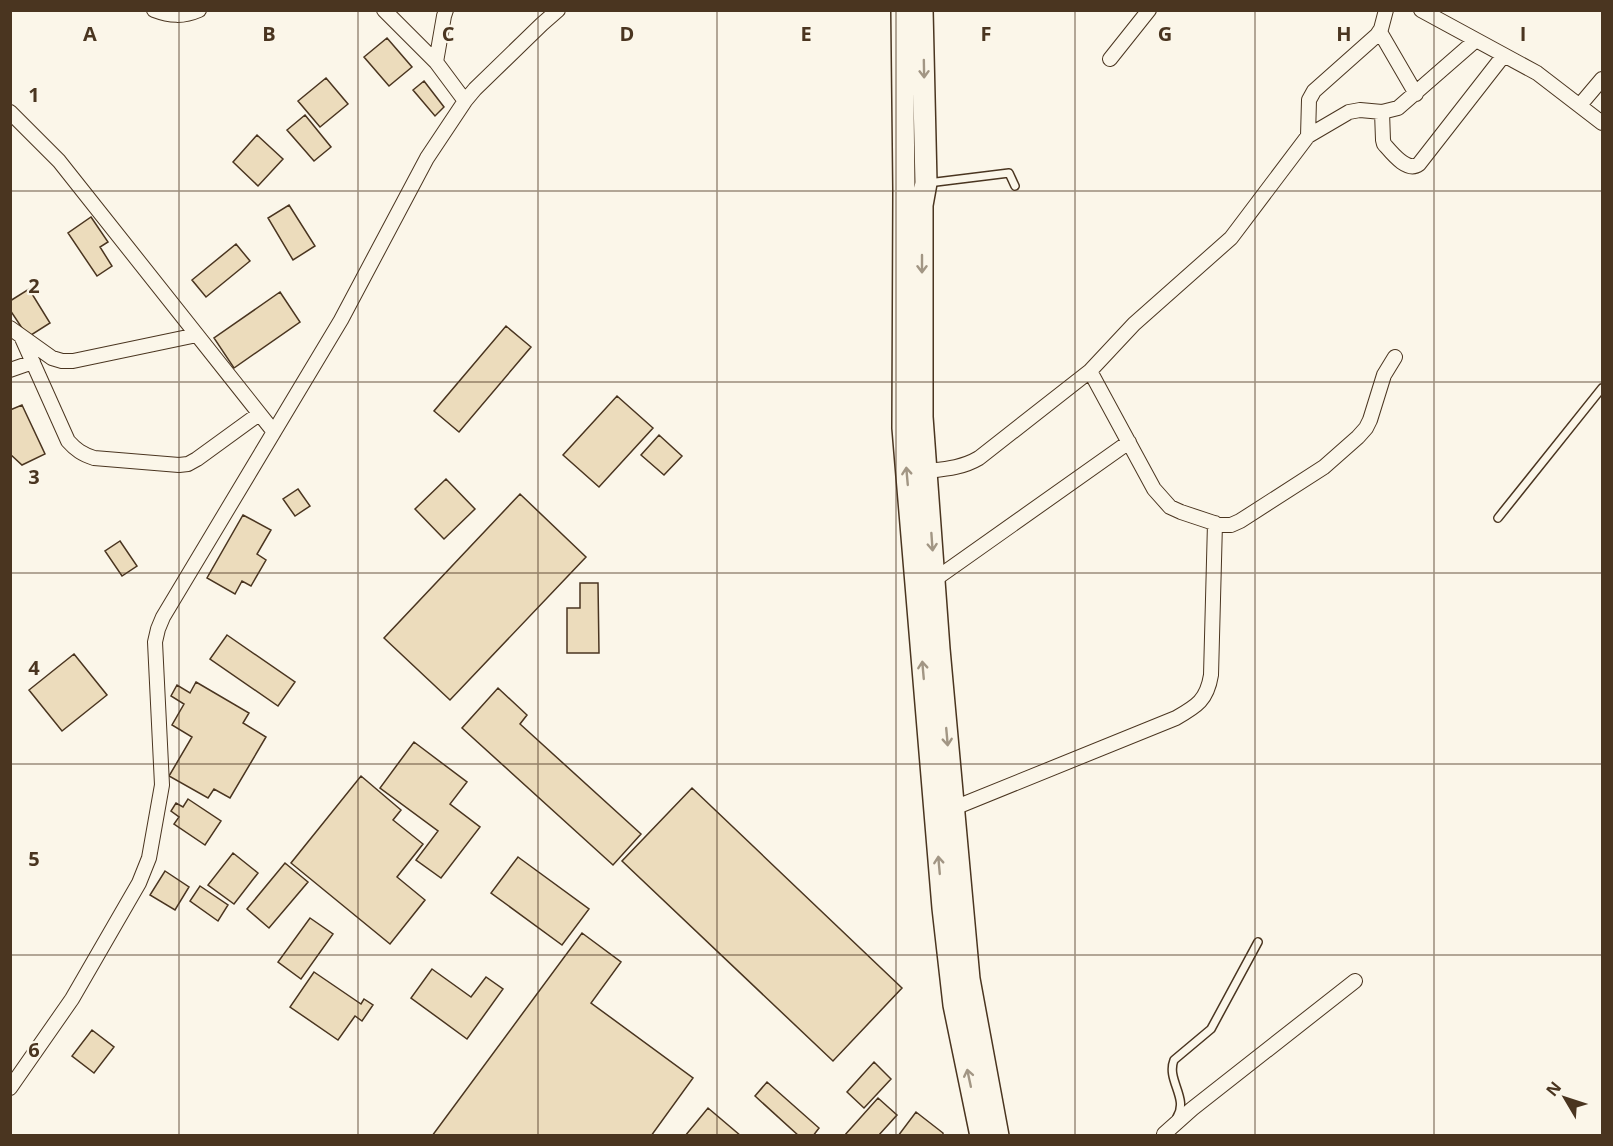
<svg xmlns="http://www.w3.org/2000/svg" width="1613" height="1146" font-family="'Open Sans',sans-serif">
<rect width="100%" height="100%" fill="#fbf6e9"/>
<path fill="#ecdcbc" stroke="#4a3520" stroke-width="1.5" d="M387 38 412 67 389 86 364 57Z
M326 78 348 104 320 127 298 101Z
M424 81 444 107 435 116 413 90Z
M305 115 331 147 314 161 287 130Z
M257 135 283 159 258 186 233 162Z
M289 205 315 246 293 260 268 218Z
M91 217 108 242 100 247 112 266 97 276 68 233Z
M236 244 250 261 206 297 192 280Z
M29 289 50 323 28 337 10 310V301Z
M280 292 300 322 234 368 214 338Z
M506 326 531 347 459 432 434 411Z
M617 396 653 428 599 487 563 455Z
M22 405 45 454 22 465 10 454V410Z
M659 435 682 456 664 475 641 455Z
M446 479 475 509 444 539 415 509Z
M298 489 310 506 295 516 283 499Z
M520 494 586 557 450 700 384 638Z
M243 515 271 530 257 554 266 560 251 586 242 581 235 594 207 578Z
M120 541 137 566 122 576 105 551Z
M580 583H598L599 653H567V608H580Z
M227 635 295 682 278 706 210 659Z
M74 654 107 695 62 731 29 690Z
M196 682 249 713 243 723 266 737 230 798 214 789 208 798 169 776 192 737 172 725 184 704 171 696 177 685 190 693Z
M498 688 527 715 520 724 641 834 613 865 462 728Z
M414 742 467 782 450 804 480 827 441 878 416 860 438 831 380 788Z
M361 776 401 810 393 820 423 844 397 877 425 900 390 944 291 863Z
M692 788 902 988 833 1061 622 861Z
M188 799 221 821 205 845 174 824 179 817 171 811 176 803 183 807Z
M233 853 258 873 234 904 208 885Z
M518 857 589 909 562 945 491 893Z
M285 863 308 882 269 928 247 909Z
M165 871 189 887 175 910 150 895Z
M200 886 228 905 218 921 190 901Z
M310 918 333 934 301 979 278 962Z
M582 933 621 962 591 1003 693 1078 651 1136H432Z
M432 969 471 997 486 977 503 989 467 1039 411 998Z
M314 972 361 1004 364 999 373 1005 362 1021 355 1016 338 1040 290 1007Z
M92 1030 114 1047 94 1073 72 1056Z
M874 1062 891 1079 864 1108 847 1092Z
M767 1082 819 1128 813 1136H799L755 1096Z
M878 1098 897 1115 878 1136H844Z
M708 1108 741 1136H685Z
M916 1112 943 1133V1136H898Z"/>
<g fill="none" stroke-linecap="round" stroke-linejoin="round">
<defs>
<path id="service" d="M928 183 1009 173 1015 186
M1498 518 1602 388
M1177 1117C1189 1098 1166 1080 1174 1060L1211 1029 1258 942"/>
<path id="minor" d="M154 10C170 16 183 17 199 10
M384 10 436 62
M446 10 444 16 436 62 465 101
M1421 10 1537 73 1602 123
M1380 32 1416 94
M1110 59 1149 10
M1580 105 1602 79
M10 112 59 161 274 432
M1382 112 1383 140 1384 144C1392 153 1407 173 1419 164L1504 55
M1308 136 1349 112 1360 110 1382 112 1398 108 1476 40
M10 328 52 358 62 361H73L197 335
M21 336 68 441C76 450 82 454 94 458L179 465 188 464 197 459 259 414
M10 370 33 362
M1090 371 1154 489 1170 507 1181 512 1220 525H1231L1240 521 1324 467 1358 437 1366 428 1370 420 1384 375 1395 357
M927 471C945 469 962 468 979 458L1090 371 1134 324 1231 238 1308 136 1309 100 1314 91 1377 35 1381 29 1386 10
M934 580 1129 442
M954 808 1176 718C1197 706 1207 700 1211 675L1215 523
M10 1088 72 999 139 883 149 858 162 785 155 642 158 629 163 617 341 320 427 158 465 101 475 89 542 24 558 10
M1164 1134 1192 1109 1355 981"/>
<path id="primary" d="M902 10 904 191 903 428 943 908 954 1005 981 1136
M922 10 926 183 922 205V417L939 649 969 979 998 1136"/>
</defs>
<use href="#service" stroke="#4a3520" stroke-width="10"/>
<use href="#minor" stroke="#4a3520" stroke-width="16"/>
<use href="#primary" stroke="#4a3520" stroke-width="24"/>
<use href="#service" stroke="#fbf6e9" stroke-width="7"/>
<use href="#minor" stroke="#fbf6e9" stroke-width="14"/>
<use href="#primary" stroke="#fbf6e9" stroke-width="21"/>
</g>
<defs><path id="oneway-shaft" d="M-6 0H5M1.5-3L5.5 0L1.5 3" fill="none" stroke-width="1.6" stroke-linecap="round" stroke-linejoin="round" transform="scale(1.5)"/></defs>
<g stroke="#a29684">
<use href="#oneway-shaft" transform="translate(924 69) rotate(89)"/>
<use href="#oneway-shaft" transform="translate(922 264) rotate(90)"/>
<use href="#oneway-shaft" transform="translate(907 476) rotate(-95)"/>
<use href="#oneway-shaft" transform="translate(932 542) rotate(86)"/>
<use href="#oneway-shaft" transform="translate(923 670) rotate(-95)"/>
<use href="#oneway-shaft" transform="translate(947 737) rotate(85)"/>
<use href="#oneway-shaft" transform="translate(939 865) rotate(-95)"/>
<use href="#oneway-shaft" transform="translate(969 1078) rotate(-102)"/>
</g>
<path fill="none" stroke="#4a3520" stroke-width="1.5" stroke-opacity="0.55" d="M179 10V1136M358 10V1136M538 10V1136M717 10V1136M896 10V1136M1075 10V1136M1255 10V1136M1434 10V1136M10 191H1602M10 382H1602M10 573H1602M10 764H1602M10 955H1602"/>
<g font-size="20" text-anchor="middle" font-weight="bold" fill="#4a3520" stroke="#fbf6e9" stroke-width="4.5" stroke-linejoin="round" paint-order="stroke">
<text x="90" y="41">A</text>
<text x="269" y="41">B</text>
<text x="448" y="41">C</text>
<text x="627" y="41">D</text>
<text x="806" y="41">E</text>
<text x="986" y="41">F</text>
<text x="1165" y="41">G</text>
<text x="1344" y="41">H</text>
<text x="1523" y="41">I</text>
<text x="34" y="102">1</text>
<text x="34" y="293">2</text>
<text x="34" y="484">3</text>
<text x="34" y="675">4</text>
<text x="34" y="866">5</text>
<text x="34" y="1057">6</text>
</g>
<rect width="1613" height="1146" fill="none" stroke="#4a3520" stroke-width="24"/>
<g transform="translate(1565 1098) rotate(309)" stroke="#fbf6e9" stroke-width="4.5" paint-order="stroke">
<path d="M0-4.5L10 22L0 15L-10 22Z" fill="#4a3520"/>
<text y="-9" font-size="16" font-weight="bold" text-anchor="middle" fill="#4a3520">N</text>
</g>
</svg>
